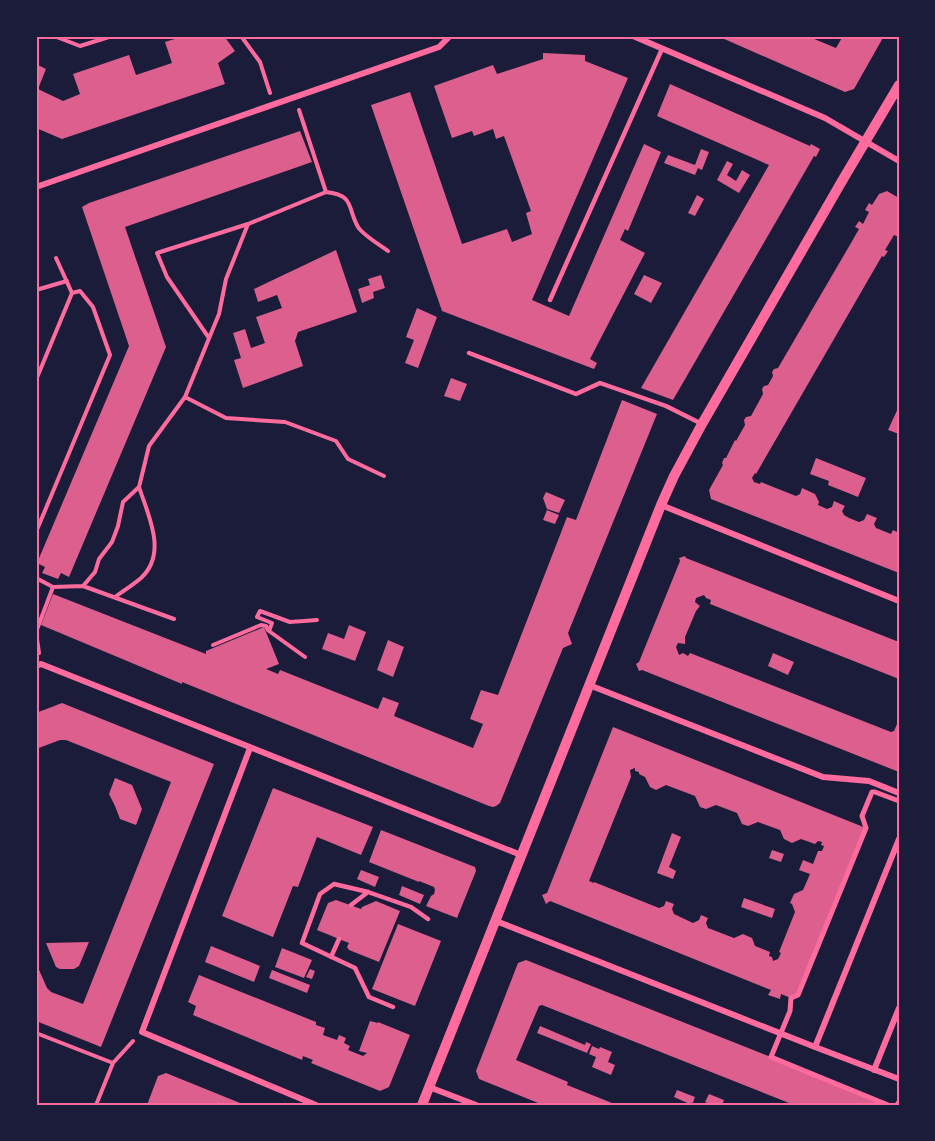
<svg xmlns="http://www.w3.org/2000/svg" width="935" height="1141" font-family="Inter,sans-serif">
<rect width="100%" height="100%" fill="#1b1b3a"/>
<path fill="#dd5f8e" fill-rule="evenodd" d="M184 36H224L235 51 218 63 225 84 62 139 36 128V64L46 69 38 89 63 101 80 94 73 74 129 55 136 75 172 63 165 42Z
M723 36H807L836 48 843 36H884L854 89 845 92 722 38Z
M543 53 585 55V61L628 78 532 300 569 316 644 144 661 152 628 231 625 229 620 240 645 253 590 359 597 363 594 369 442 311 371 105 410 92 462 244 507 229 512 242 532 234 526 213 531 211 504 136 496 139 493 129 474 136 472 131 452 138 434 86 493 65 497 74 543 59Z
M670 84 810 146 811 144 820 149 816 157 814 156 673 400 641 388 769 165 657 116Z
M300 131 312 162 125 227 166 347 69 577 61 573 58 579 42 573 45 567 37 563 129 346 82 207 89 203Z
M701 149 709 152 702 170 698 168 695 175 664 163 668 155 695 165Z
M727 161 733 164 727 175 736 181 742 170 750 175 739 193 717 180Z
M887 191 899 198V237L894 235 885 250 888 251 884 257 882 256 756 474 755 473 752 478 754 482 760 484 761 482 796 496 800 494 802 488 815 494 819 502 818 505 827 509 832 507 834 501 845 506 842 511 844 515 849 518 859 522 864 520 867 514 877 518 874 524 876 528 891 534 893 530 897 532 899 531V573L711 499 709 490 723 465 722 463 724 458H726L735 440 736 441 745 425 744 420 746 417 751 416 763 394 762 389 764 386 768 385 773 376 772 372 774 369 778 368 851 243 859 229 855 227 859 221 863 224 869 212 865 210 869 203 872 205 879 194Z
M697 195 704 199 695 216 688 213Z
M336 250 357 312 298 332 295 341 303 366 243 388 234 360 241 358 233 333 245 329 251 348 265 343 256 317 282 308 277 295 258 302 254 289Z
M381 275 385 288 373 292 374 298 362 303 358 289 370 285 368 279Z
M644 275 662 283 651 303 634 294Z
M417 308 437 317 418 368 405 363 414 340 406 337Z
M451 378 467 384 460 401 444 396Z
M622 400 657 414 568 633 572 644 563 648 500 803 496 806 493 807 489 806 182 682V684L41 625 53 594 206 654V651L264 627 279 664 266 669 278 674 280 670 378 709 383 697 399 703 394 716 473 748 483 724 470 719 481 690 498 695 567 517 576 520Z
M899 406V434L888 430Z
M816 458 866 478 858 497 828 485 829 481 810 474Z
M546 492 565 500 559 513 547 509 543 498Z
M547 510 559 515 555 524 543 520Z
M685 556 686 558 899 642V679L710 604 711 600 706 598 704 595 696 598 695 602 700 606 696 611 685 637V644L678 643 676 647 679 655 683 653 688 656 690 653 891 732 894 731 897 724 899 725V772L642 670 639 671 636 664 639 662 680 561 679 558Z
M349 625 366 632 355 661 322 649 328 633 344 639Z
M388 640 404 647 393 677 377 670Z
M773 653 794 662 788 675 768 666Z
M62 703 214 764 101 1047 36 1021V963L47 988 51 992 83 1004 171 782 66 740H60L36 749V713Z
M613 727 866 828 798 995 791 998 781 994 780 999 768 995 771 990 550 901 546 904 542 895 547 893ZM635 768V771L639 772V774L645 777 650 787 656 790 666 785 695 796 700 807 706 809 716 805 737 813 742 824 748 826 758 822 780 830 784 839 792 843 801 839 815 844 818 841 822 842 821 845 824 846 822 851H818L813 864 803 860 799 870 810 874 803 890 794 894 790 903 792 904 795 912 779 952 781 953 778 959 773 961 772 957 769 956 770 952 755 946 752 938 743 934 734 938 708 928 706 923 708 918 701 915 699 920 693 923 674 914 672 909 674 904 666 901 664 906 659 908 594 882V883L589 881 631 777 630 770Z
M115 778 132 785 142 809 136 825 120 819 115 806 109 794Z
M273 788 373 827 361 855 317 837 298 887 293 886 273 937 222 916Z
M381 830 475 867 476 871 457 918 426 906 431 896 434 894 435 890 434 887 419 881V882L369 862Z
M672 833 681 837 669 867 676 871 673 879 657 873Z
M772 850 784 854 781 862 769 858Z
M361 870 379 877 375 887 357 879Z
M402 886 424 895 420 904 399 895Z
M744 898 775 909 772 918 741 907Z
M336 900 361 909 362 907 376 901 400 911 379 962 349 950 347 947 349 943 317 930 328 903Z
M398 924 441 941 415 1006 372 989Z
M89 942 79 966 74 969H60L56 967 46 943Z
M211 946 260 966 254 982 205 962Z
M282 948 312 960 304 978 275 967Z
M526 960 771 1057 888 1105H794L542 1005 539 1006 516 1060 568 1082 567 1085 617 1105H543L479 1079 476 1071 518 963Z
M310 969 315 971 312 979 306 977Z
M272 970 310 985 307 993 269 978Z
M199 975 316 1022V1025L325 1028 323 1035 337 1040 339 1035 346 1038 344 1043 350 1046 348 1050 363 1056 367 1053 359 1051 370 1021 378 1023V1022L410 1035 389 1087 380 1091 311 1063 313 1060 303 1056 302 1060 193 1015 196 1006 188 1002Z
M540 1026 585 1045 586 1042 591 1044 587 1053 537 1033Z
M592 1046 599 1049 600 1047 612 1052 608 1062 615 1065 611 1075 592 1067 596 1057 589 1054Z
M166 1073 245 1105H147L158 1076Z
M677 1090 695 1097 692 1105 674 1097Z
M709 1094 724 1100 722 1105H713L705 1102Z"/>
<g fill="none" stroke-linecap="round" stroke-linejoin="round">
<path stroke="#ff6b9d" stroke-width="4" d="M54 36 80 46 112 36
M241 36 260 62 270 93
M299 110 326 192
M36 290 67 281
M209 338 167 277 157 253 248 224 326 192C355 195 347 208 358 227 363 235 380 245 388 251
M36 380 72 293 56 258
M185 397 226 418 285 422 336 441 348 459 384 476
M36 532 110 355 93 307 80 291 72 293
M36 578 53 587
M83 586 174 619
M115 597C123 591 133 585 141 578 168 553 148 515 139 487
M213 645 261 625 266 626 268 630
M39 653 36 632 53 587 83 586 95 572 99 559 112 542 118 526 123 502 139 487 149 446 185 397 219 314 226 279 248 224
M305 657 269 631 272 623 257 617 260 611 290 622 317 620
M36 1033 113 1063 133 1041
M96 1105 113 1063"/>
<path stroke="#ff6b9d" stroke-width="4.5" d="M550 300 662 49
M469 353 576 394 600 383 666 406 702 424
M351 905 368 892
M331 957 339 939
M393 1007 369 997 355 968 302 943 320 894 334 884 368 892 411 907 428 919"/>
<path stroke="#ff6b9d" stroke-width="5" d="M888 1105 771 1057 790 1011 791 998 798 995 866 828 862 816 872 792H875L899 801
M897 1105 899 1102"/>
<path stroke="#ff6b9d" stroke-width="6" d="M633 36 825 118 899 161
M36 187 439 47 450 36
M661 505 899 601
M36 666 41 664 521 855
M589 685 823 777 869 781 899 793
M250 748 142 1032 316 1105
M496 921 815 1047 899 1079
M815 1047 899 839
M874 1070 899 1008
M429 1087 476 1105"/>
<path stroke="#ff6b9d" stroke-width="10" d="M422 1105 661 505 674 476 702 424 842 181 899 85"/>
</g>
<rect width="935" height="1141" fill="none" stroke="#1b1b3a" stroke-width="75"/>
<rect x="38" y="38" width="860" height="1066" fill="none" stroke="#ff6b9d" stroke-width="2"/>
</svg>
